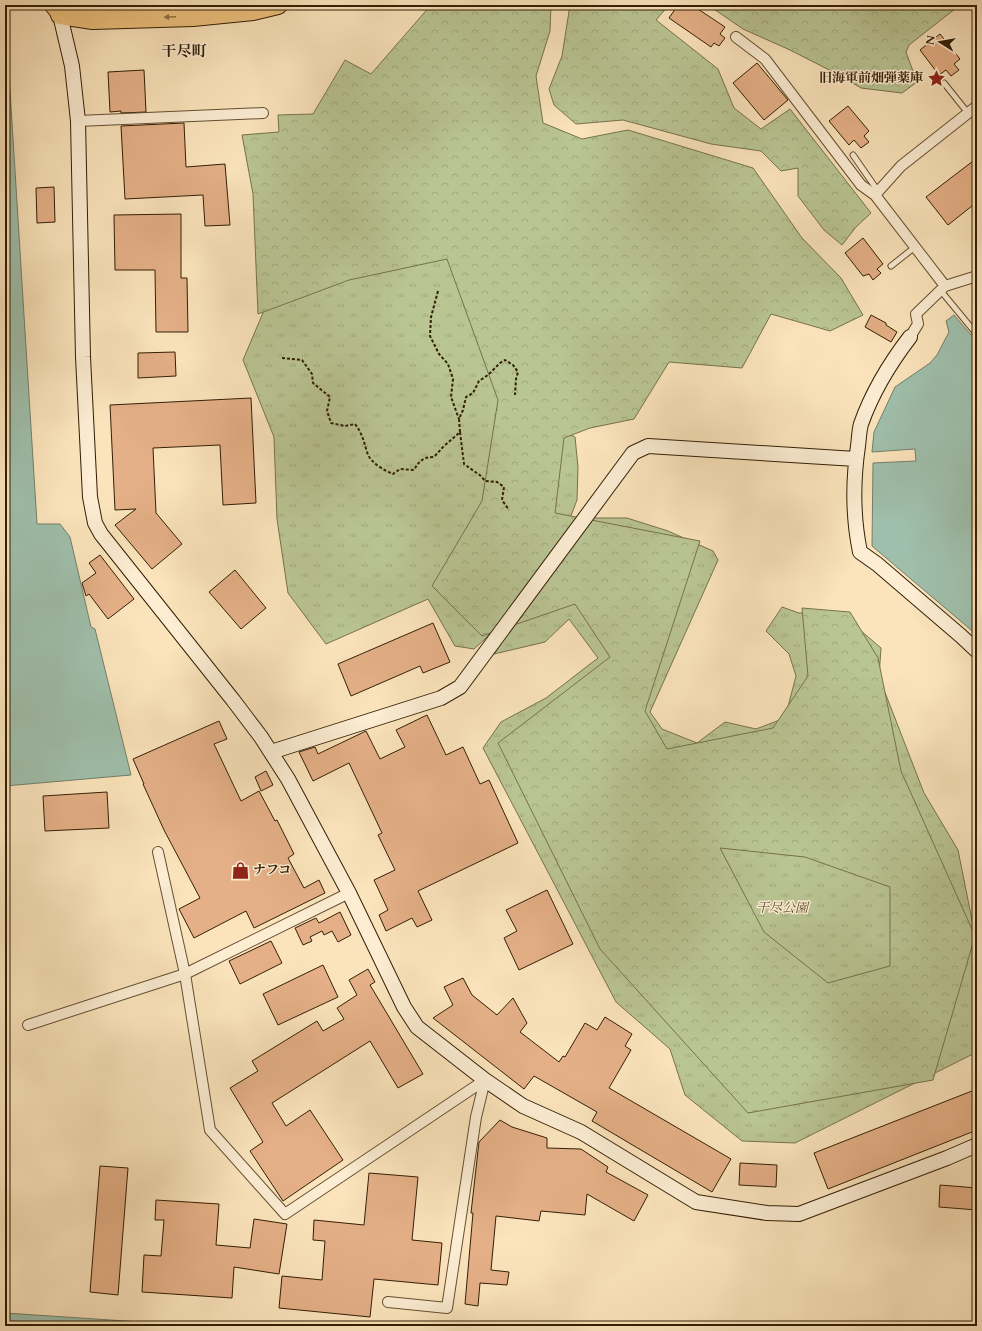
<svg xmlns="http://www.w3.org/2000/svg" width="982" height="1331" font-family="Cardo,'Noto Serif JP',serif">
<defs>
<pattern id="grass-tufts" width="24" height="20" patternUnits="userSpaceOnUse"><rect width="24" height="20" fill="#bac594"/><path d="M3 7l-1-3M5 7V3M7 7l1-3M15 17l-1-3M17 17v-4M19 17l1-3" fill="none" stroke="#a0a97e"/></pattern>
<pattern id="forest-crowns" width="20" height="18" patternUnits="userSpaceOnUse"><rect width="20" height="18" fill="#bac594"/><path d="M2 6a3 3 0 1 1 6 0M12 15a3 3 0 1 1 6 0" fill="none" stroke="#a0a97e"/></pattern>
</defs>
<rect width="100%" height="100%" fill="#fbe4bc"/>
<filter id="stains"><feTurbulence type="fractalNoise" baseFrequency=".005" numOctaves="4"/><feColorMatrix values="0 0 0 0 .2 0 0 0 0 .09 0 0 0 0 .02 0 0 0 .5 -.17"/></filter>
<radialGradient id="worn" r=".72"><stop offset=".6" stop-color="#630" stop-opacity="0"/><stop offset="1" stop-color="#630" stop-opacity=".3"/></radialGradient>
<path fill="url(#grass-tufts)" stroke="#76724c" d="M356 110 550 424 575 437 578 467 577 500 567 526 486 638 474 649 455 646 428 599 326 644 288 593 277 519 274 437 243 360 271 294Z
M589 518H627L668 531 713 551 718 560 650 712 662 729 697 743 725 722 756 729 785 718 796 676 789 654 766 631 782 607 799 613 839 612 881 648 879 677 924 793 958 850 977 945V1052L795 1143 742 1141 685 1095 670 1049 616 1002 483 748 501 722 546 698 598 658 569 619 545 642 494 654Z"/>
<path fill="url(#forest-crowns)" stroke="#76724c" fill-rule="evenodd" d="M431 5H551L550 31 536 76 543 123 582 139 628 130 753 168 802 238 841 278 863 315 830 331 771 314 742 368 669 362 634 419 590 428 564 438 555 513 700 541 645 711 667 749 773 728 808 676 802 608 850 612 878 658 901 771 975 936 933 1080 748 1113 600 949 498 743 610 657 575 604 482 636 432 586 482 501 498 400 447 259 349 280 258 314 253 194 242 135 279 132 278 115 313 114 345 60 371 74ZM720 848 805 857 890 887V966L828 983 764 932Z
M570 5H669L656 20 718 69 734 108 761 129 790 109 871 213 856 227 842 245 824 230 798 196V168L781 171 761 151 711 144 623 120 576 124 554 105 549 89 562 56Z
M708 5H960L909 45 906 52 917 82 902 93 861 88 843 77 790 50 743 29Z"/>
<path fill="#9fbfac" stroke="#747f69" d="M5 56 8 58 37 524H60L70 537 91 627 95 629 131 775 5 786Z
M954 315 971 335 977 330V635L872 546 873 463 916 461 915 449 872 452 874 432 895 387 930 363 937 355 949 332 946 321Z
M5 1313 201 1326H5Z"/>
<path fill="#e5b087" stroke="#331f05" d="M678 5H692L725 27 720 34 725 38 719 46 714 43 711 47 669 18Z
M940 34 960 59 954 64 959 70 951 76 946 70 939 75 920 50Z
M757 63 788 100 764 120 733 83Z
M144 70 146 112 121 113V111L110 112 108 72Z
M848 106 869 131 864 136 869 142 861 148 854 140 849 145 829 121Z
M184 123 186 167 225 164 230 225 205 226 203 195 125 199 121 126Z
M977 158V202L948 225 926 197Z
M54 187 55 222 37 223 36 188Z
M181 214V278H187L188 332H156L155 270H115L114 215Z
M863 238 883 264 877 269 881 273 873 280 869 274 863 276 845 253Z
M871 315 886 323V325L897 332 891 342 865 327Z
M175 352 176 376 138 378V353Z
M251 398 256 503 223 505 220 445 153 448 156 513 182 544 152 569 115 525 136 509 115 510 110 405Z
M100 555 134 599 108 619 89 594 86 596 82 583 96 573 89 563Z
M235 570 266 608 241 629 209 592Z
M433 623 450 662 423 673 420 666 351 696 338 664Z
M427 715 446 755 463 747 480 784 489 780 518 843 418 891 432 920 417 927 412 918 386 931 379 915 388 910 374 880 395 870 378 835 382 833 349 763 313 781 299 752 315 747 318 754 366 731 380 759 405 747 396 730Z
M219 721 227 739 214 744 241 801 259 791 275 821 277 820 294 854 288 858 304 888 319 880 325 893 254 928 246 911 194 938 179 909 200 898 164 830 143 784H144L133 759Z
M266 771 273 785 261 791 255 777Z
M107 792 109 828 45 831 43 796Z
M547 890 573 944 519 970 504 938 517 931 506 910Z
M340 912 351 935 338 942 332 931 324 935 322 931 310 937 312 941 303 945 295 928 316 918 319 923Z
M271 941 282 963 240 984 229 961Z
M323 965 338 997 278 1025 263 994Z
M368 969 375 982 370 985 423 1074 398 1088 370 1041 272 1103 286 1126 310 1110 343 1160 283 1201 250 1151 263 1142 230 1088 258 1071 252 1061 317 1021 323 1031 344 1019 337 1008 357 995 349 980Z
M463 978 472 995 497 1015 513 998 527 1023 520 1032 559 1062 563 1056 565 1057 585 1023 597 1030 605 1017 632 1034 625 1046 631 1050 609 1088 731 1159 712 1192 592 1121 597 1112 534 1076 524 1089 433 1018 453 1005 444 987Z
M977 1089V1130L828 1189 814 1153Z
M500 1120 512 1127 547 1138V1148L581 1149 608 1167 606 1172 648 1195 634 1221 587 1194 585 1215 541 1211 539 1221 496 1216 491 1270 509 1272 507 1285 480 1283 478 1306 465 1304 473 1213H471L479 1142Z
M740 1163 777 1165 776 1187 739 1185Z
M100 1166 128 1168 118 1295 90 1292Z
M369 1173 418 1177 412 1240 442 1243 438 1285 374 1279 370 1317 279 1308 282 1276 322 1280 325 1241 313 1240 314 1220 364 1225Z
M940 1185 977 1188V1210L939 1207Z
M156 1200 219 1204 216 1245 250 1248 254 1219 287 1224 279 1274 234 1267 232 1298 142 1292 144 1255 161 1256 164 1220H155Z"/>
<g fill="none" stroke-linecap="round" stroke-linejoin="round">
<defs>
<path id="lane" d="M944 83 968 113
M853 155 878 191
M891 266 915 247
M941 291 974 331"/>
<path id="street" d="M736 37 765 59 861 185 875 195
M78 121 263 113
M945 286 875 195 901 166 977 106
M910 337 918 324 916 314 945 286 977 276
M349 893 185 974 210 1130 285 1214 485 1080
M28 1025 185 974 158 852
M388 1302 447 1308 476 1117 485 1080"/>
<path id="secondary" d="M60 15 72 66 78 121 83 357 90 497 95 523 101 534 233 700 261 737 288 779 349 893 404 1007 417 1027 485 1080 523 1106 581 1132 696 1202 767 1213 799 1214 947 1158 977 1145
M910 337C890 363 872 393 861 424 859 431 859 439 858 446 853 480 853 518 860 552L877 564 961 636 977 651
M271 752 441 698 460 687 633 453 648 446 856 459"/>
<path id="primary" d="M52 5 60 15"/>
<path id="highway" d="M65 14 90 7 164 5
M60 15 93 20 193 17 253 11 278 5"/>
</defs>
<use href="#lane" stroke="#655033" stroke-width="7"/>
<use href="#street" stroke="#655033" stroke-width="12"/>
<use href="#secondary" stroke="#331f05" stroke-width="16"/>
<use href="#primary" stroke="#331f05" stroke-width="17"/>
<use href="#highway" stroke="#331f05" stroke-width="20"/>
<path stroke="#331f05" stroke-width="2" stroke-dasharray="3 2" stroke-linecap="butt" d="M438 291 431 317 430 336 439 354 448 364 453 379 451 397 459 419
M282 358 302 360 312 374 313 383 330 397 327 411 331 423 345 426 355 424C362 433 364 442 367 452 370 463 384 470 393 474L400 469 414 470C419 461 423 457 434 457L443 447 460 432 464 464 481 476 485 481 497 482 504 487 502 500 509 510
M460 432 459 419 463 410 466 397 473 393 479 381 488 375 500 363 505 360 513 365 518 372 516 379 515 395"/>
<use href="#lane" stroke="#fcedd3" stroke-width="5"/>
<use href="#street" stroke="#fcedd3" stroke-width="10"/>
<use href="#secondary" stroke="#fcedd3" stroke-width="14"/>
<use href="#primary" stroke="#eec27e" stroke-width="15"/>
<use href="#highway" stroke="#eec27e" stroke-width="18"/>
</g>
<defs><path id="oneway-solid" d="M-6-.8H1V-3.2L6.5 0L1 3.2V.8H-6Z"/></defs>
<use fill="#907042" href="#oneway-solid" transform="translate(170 17) rotate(178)"/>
<defs>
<symbol id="sight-bare" viewBox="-9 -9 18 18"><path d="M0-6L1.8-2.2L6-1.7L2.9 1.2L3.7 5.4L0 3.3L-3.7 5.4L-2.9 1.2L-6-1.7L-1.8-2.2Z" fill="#8f2418" stroke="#fcedd3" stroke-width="2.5" paint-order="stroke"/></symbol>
<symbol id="shop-bare" viewBox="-9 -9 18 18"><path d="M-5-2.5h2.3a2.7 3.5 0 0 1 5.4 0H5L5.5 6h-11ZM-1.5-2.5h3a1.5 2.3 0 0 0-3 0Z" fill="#8f2418" stroke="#fcedd3" stroke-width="2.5" paint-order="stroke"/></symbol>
</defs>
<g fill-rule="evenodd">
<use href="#sight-bare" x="924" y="66" width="25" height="25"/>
<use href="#shop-bare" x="228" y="858" width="25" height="25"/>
</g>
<g text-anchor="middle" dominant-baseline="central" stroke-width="3" stroke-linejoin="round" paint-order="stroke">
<g font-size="13" font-weight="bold" fill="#331f05" stroke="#fcedd3" text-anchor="end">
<text x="923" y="78">旧海軍前畑弾薬庫</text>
<text x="253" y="870" text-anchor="start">ナフコ</text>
</g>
<g font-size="13" font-style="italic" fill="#5c5130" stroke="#fcedd3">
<text x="782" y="908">干尽公園</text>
</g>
<g font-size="15" font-weight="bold" fill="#331f05" stroke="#fcedd3">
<text x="184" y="51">干尽町</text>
</g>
</g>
<rect width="982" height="1331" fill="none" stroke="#fbe4bc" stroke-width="20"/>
<rect x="6" y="6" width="970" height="1319" fill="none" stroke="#331f05" stroke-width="2"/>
<rect x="10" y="10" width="962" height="1311" fill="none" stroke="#331f05"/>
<g transform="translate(940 42) rotate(281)" stroke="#fcedd3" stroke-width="3" paint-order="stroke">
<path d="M0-3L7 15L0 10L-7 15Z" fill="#331f05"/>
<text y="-6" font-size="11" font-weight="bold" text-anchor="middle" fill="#331f05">N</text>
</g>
<rect width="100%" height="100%" filter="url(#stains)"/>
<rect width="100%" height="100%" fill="url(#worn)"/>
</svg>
